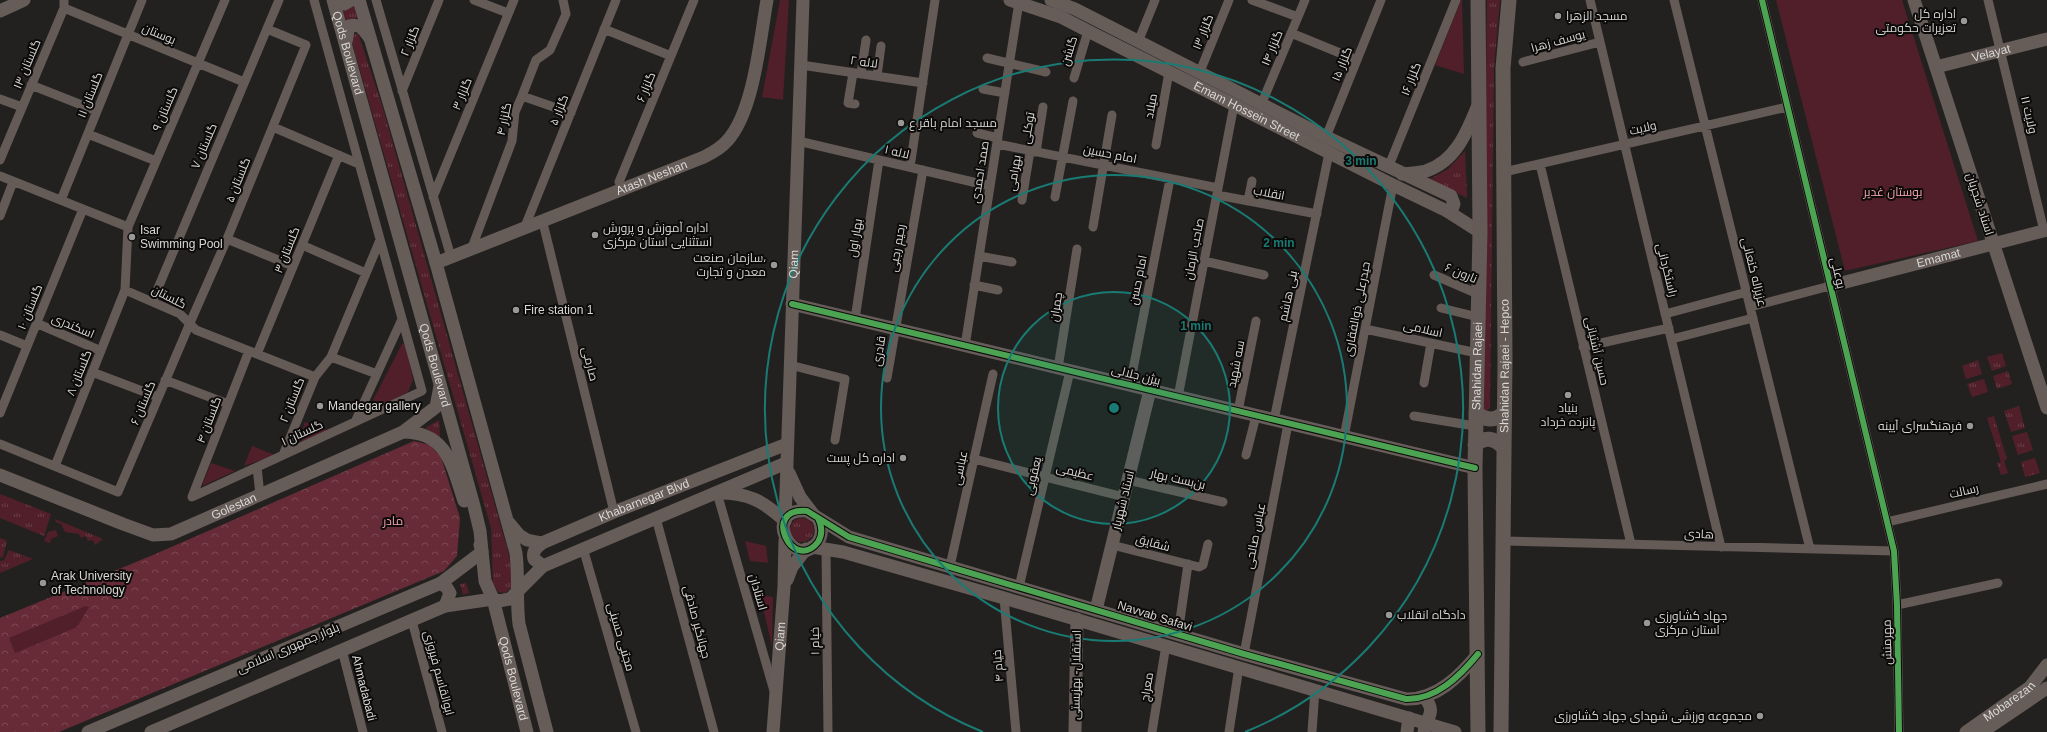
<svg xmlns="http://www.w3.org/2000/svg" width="2047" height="732" font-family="Helvetica,Cairo,sans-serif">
<defs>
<pattern id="grass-tufts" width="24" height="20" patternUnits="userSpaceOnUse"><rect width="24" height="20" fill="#501f29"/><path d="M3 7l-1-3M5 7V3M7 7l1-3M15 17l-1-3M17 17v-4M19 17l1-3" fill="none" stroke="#693f47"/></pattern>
<pattern id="forest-crowns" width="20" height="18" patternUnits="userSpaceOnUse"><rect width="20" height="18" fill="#662b36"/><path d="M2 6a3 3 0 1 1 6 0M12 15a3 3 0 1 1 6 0" fill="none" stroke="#7b4952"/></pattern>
</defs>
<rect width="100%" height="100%" fill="#23211f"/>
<path fill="url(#grass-tufts)" d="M1487 0H1500L1494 67 1490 408 1486 411 1482 408Z
M354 5 357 18 346 22 343 11Z
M358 33 382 105 509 555 513 581 511 588 505 593 498 592 493 583 491 528 353 46 352 36Z
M1465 151 1467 198 1430 179 1448 169Z
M2002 353 2006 366 1992 371 1987 357Z
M1978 360 1982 374 1966 379 1962 366Z
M2008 371 2012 384 1997 389 1993 376Z
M1984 379 1988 392 1972 397 1967 384Z
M2019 406 2025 428 2011 432 2004 411Z
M1994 416 2007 459 2004 461 2008 473 2001 475 1997 463 2001 462 1987 418Z
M439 420 440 437 425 428Z
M2027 432 2033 450 2018 455 2012 436Z
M2035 458 2040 473 2025 477 2021 462Z
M0 494 51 514 44 536 0 518Z
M790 530a12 12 0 1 1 24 0a12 12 0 1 1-24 0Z
M55 519 103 539 95 545 93 540 88 541 86 536 81 538 79 534 65 532 61 524 56 522Z
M56 530 58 536 51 539 50 543 44 541 48 532Z
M0 538 7 541 3 557 0 558Z
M9 550 33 559 0 573V561L4 560Z
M466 583 469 593 463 595 460 584Z"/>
<path fill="url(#forest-crowns)" d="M414 441 430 445 441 457 460 518 457 556 444 571 59 732H0V618L153 555Z"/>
<path fill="#501f29" d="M780 0H789L783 100 762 97Z
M1461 0H1462L1464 74 1435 65Z
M1776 0H1902L1978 241 1845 271Z
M406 343 413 380 408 392 380 406 373 400 402 344Z
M305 422 330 431 304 442 299 439Z
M252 446 275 455 244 466Z
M211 463 235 471 202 486Z
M745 541 766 546 768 563 750 561Z
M760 595 773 597 772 646Z
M86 606 89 607 77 627 15 653 9 638Z"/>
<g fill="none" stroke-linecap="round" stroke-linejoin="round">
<path stroke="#645a56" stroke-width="9" d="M376 0 451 257
M474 0 508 13
M1252 0 1298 17
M1590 0 1721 547
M1674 0 1810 549
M1762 0 1894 551 1897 605 1899 732
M1988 0 2044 231
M64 8 244 82
M604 29 671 56
M1291 33 1357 60
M1138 42 1155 0
M987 58 1046 72
M1523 62 1600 42
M801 65 923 83
M853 73 848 103 855 104
M861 74 866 40
M1199 74 1229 0
M877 76 881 46
M1074 78 1088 31
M31 85 97 111
M983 89 1005 93
M402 91 439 0
M522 96 571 113
M0 99 22 107
M1261 105 1305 0
M273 127 359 164
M977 133 998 138
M88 134 156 161
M1326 137 1381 0
M798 141 990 186
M997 144 1218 188
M1156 145 1169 72
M1036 152 1043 107
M0 160 64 8V0
M1540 164 1631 544
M910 167 935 0
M1388 168 1456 0
M1504 172 1787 107
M0 176 128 227 125 290 180 314 196 330 315 377 331 357 377 374
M619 182 694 0
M1217 195 1317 214
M433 197 514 0
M1055 197 1073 101
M61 200 142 0
M1022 200 1030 151
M1248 201 1252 181
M0 216 13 182
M543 223 614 512
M128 227 225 0
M1093 227 1112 115
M524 229 616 0
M227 239 293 266
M302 245 366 273
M471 250 512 141 515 112 522 96 536 60 550 50 566 14 563 0
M979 256 1012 262
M1204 261 1264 275
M1434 275 1478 294
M974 285 998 290
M153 300 279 0
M1750 307 1830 286
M1441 308 1478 317
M1665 314 1747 292
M855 319 879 160
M36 323 101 351
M1365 329 1477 353
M0 335 27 346
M1672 339 1753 318
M965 346 1019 2
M1583 347 1669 328
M257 354 339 155
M331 357 380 240
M790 365 845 379 835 440
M1058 368 1077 249
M92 372 158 397
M887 378 923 170
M165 380 228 404
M1424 383 1431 343
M1130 385 1170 179
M1178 397 1234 105
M1238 411 1256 321
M0 413 83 209
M1414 416 1475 426
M1274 420 1329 153
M355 422 402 319
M1344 437 1393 185
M0 444 118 492 190 323 227 239 306 45 267 29
M283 455 315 377
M1246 455 1256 416
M974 459 1124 497
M55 466 125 290
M257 467 260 495
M1128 480 1223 502
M717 493 774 691
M192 497 422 391 314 0
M192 497 249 351
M656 518 714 732
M1887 522 2047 484
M1504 541 1894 551
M1112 545 1199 567 1203 565 1208 544
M583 548 636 732
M826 549 828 732
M950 566 993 374
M1019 587 1070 371
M1004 598 1016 732
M1897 605 1998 583
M412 621 442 732
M1178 634 1188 564
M342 650 363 732
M1244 654 1288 424
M1152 732 1166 645
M1229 732 1239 667
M1312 732 1315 690"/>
<g stroke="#665c58" stroke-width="13">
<path id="s1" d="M333 0 474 506 480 531 485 581 493 599 527 732"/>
<path d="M337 0 344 4 351 0"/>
<path d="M359 0 436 263 516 553C519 577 516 600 519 624L547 732"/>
<path id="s2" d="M1010 0 1061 17 1088 31 1393 185 1447 211 1480 232"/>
<path d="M1051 0 1075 9 1326 137 1451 196 1454 204 1453 207 1447 211"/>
<path d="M1914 0 2047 408"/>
<path d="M0 11 24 0"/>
<path d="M346 42 349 26C360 23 363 29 369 37"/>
<path id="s3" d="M1936 67 2047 39"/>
<path d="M1402 174C1409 173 1419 173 1426 171 1456 161 1467 132 1478 105"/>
<path id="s4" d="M436 263 704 157C712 153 721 148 727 141 754 112 760 39 767 0"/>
<path id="s5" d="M1830 286 2047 230"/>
<path d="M792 304 1475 468"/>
<path d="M403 432C447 432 452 465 464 501"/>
<path d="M789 473 800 497 813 514"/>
<path id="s6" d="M0 475 123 524 153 535 171 534 403 432 436 407 440 386"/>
<path d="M719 493C749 493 763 501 785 521"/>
<path d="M818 518C822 526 823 534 818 542 793 574 760 507 807 511L849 537 1244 654 1406 699C1436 700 1460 676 1478 654"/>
<path id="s7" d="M785 521 803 0"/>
<path id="s8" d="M509 523 519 535 527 540 542 543 614 512 787 444"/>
<path d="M542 543C536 548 532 551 534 559L543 566"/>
<path d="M812 547 843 552 1004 598 1455 732"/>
<path d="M787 580 792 567 806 549"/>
<path d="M441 583 447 588 450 593 445 606"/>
<path d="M1096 610 1150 390"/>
<path d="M88 732 441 583 482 552 480 545"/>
<path d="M151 732 445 606 493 599 499 601 510 599 543 566 786 463"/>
<path id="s9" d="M773 732 784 587 785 540"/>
<path d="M1075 732 1077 619"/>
<path d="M1407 732 1409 718"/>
<path d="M1424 732C1426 717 1437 713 1425 698"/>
<path id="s10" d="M1966 732 2030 687 2047 665"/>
<path d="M1982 732 2047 688"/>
</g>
<g stroke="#645a56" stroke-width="15">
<path d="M1476 413C1486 420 1494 422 1504 413"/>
<path d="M1475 445C1485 436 1494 438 1503 447"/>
<path id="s11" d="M1478 732 1475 468 1480 232 1478 0"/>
<path id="s12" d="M1501 732 1505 361 1503 68 1509 0"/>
</g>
<defs>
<path id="cycleway" d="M1762 0 1894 551 1897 605 1899 732
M792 304 1475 468
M818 518C822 526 823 534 818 542 793 574 760 507 807 511L849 537 1244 654 1406 699C1436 700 1460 676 1478 654"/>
</defs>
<use href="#cycleway" stroke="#0c0b0a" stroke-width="8"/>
<use href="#cycleway" stroke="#4ca352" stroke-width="6"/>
</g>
<circle cx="1114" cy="408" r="116" fill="#197b73" fill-opacity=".12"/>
<g fill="none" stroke="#197b73" stroke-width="2">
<circle cx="1114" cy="408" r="116"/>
<circle cx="1114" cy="408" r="233"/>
<path d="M983 732A349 349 0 1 1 1245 732"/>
</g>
<g fill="#9a9896" stroke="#0c0b0a" stroke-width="1.5">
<circle cx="1558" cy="16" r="4"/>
<circle cx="1964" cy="21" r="4"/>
<circle cx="901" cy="123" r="4"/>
<circle cx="595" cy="235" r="4"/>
<circle cx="132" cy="237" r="4"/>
<circle cx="774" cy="265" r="4"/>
<circle cx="516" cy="310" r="4"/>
<circle cx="1568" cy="395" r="4"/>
<circle cx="320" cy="406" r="4"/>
<circle cx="1970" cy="426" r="4"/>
<circle cx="903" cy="458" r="4"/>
<circle cx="43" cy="583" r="4"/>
<circle cx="1389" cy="615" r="4"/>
<circle cx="1647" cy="623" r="4"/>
<circle cx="1760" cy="716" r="4"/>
</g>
<g text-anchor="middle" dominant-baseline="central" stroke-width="4" stroke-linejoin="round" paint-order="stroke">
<g font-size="12" fill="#dad8d6" stroke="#0c0b0a" text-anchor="start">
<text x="1956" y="14" text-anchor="end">اداره کل<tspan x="1956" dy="14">تعزیرات حکومتی</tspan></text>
<text x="1566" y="16">مسجد الزهرا</text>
<text x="909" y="123">مسجد امام باقر ع</text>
<text x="603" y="228">اداره آموزش و پرورش<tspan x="603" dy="14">استثنایی استان مرکزی</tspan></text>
<text x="140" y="230">Isar<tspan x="140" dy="14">Swimming Pool</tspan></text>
<text x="766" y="258" text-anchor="end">سازمان صنعت،<tspan x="766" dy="14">معدن و تجارت</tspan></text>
<text x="524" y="310">Fire station 1</text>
<text x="328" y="406">Mandegar gallery</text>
<text x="1568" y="408" text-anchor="middle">بنیاد<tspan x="1568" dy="14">پانزده خرداد</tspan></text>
<text x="1962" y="426" text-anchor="end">فرهنگسرای آیینه</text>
<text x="895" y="458" text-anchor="end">اداره کل پست</text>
<text x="51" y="576">Arak University<tspan x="51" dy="14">of Technology</tspan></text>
<text x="1397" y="615">دادگاه انقلاب</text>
<text x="1655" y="616">جهاد کشاورزی<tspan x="1655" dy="14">استان مرکزی</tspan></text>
<text x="1752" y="716" text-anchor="end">مجموعه ورزشی شهدای جهاد کشاورزی</text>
</g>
<g font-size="12" fill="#dad8d6" stroke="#0c0b0a">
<text transform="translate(1203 32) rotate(-68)">گلزار ۱۳</text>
<text transform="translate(159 34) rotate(23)">بوستان</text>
<text transform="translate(410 41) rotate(-68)">گلزار ۲</text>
<text transform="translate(1558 41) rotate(-15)">یوسف زهرا</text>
<text transform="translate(1272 48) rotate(-67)">گلزار ۱۴</text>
<text transform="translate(1069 51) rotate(-73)">گلشن</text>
<text stroke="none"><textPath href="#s1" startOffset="55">Qods Boulevard</textPath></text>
<text stroke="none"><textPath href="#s3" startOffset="57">Velayat</textPath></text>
<text transform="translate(864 62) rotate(8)">لاله ۲</text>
<text transform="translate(27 64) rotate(-67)">گلستان ۱۳</text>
<text transform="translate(1342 64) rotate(-68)">گلزار ۱۵</text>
<text transform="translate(1411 79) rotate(-68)">گلزار ۱۶</text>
<text transform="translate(646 87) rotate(-67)">گلزار ۶</text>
<text transform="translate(462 94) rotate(-68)">گلزار ۳</text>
<text transform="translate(90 95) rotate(-68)">گلستان ۱۱</text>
<text transform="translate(1151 106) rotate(-80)">میلاد</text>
<text transform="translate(165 109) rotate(-67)">گلستان ۹</text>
<text transform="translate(559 110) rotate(-68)">گلزار ۵</text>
<text stroke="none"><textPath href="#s2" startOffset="262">Emam Hossein Street</textPath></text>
<text transform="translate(2029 115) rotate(77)">ولایت ۱۱</text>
<text transform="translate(504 119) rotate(-78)">گلزار ۴</text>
<text transform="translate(1028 128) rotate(-81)">توکلی</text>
<text transform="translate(1643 128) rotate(-13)">ولایت</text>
<text transform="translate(204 146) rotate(-67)">گلستان ۷</text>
<text transform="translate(897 152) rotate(13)">لاله ۱</text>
<text transform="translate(1110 154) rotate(11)">امام حسین</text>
<text transform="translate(980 172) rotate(-81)">صمد احمدی</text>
<text transform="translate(1014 173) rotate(-81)">بهرامی</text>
<text stroke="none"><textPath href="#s4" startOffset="232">Atash Neshan</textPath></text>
<text transform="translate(238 180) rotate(-68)">گلستان ۵</text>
<text transform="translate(1269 193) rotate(11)">انقلاب</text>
<text transform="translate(1980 204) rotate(72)">استاد شجریان</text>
<text transform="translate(855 238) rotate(-81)">بهار اول</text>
<text transform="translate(897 248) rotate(-80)">رحیم رجبی</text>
<text transform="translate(1194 249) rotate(-79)">صاحب الزمان</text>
<text transform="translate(287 250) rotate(-68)">گلستان ۳</text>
<text stroke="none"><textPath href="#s5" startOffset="112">Emamat</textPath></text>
<text stroke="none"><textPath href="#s7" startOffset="257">Qiam</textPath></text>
<text transform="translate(1667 270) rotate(76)">راستگردانی</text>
<text transform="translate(1754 272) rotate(76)">عزیزاله کنعانی</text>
<text transform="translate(1461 273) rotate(23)">نارون ۶</text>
<text transform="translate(1838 273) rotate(77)">بوعلی</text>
<text transform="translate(1138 280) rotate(-79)">امام حسن</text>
<text transform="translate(1288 296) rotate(-78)">بنی هاشم</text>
<text transform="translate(169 297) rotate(27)">گلستان</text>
<text transform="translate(30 307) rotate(-68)">گلستان ۱۰</text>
<text transform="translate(1056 307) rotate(-81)">چمران</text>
<text transform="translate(1357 309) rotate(-79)">حیدرعلی ذوالفقاری</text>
<text transform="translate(73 326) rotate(23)">اسکندری</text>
<text transform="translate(1423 329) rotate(13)">اسلامی</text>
<text transform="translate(879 351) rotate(-80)">قادری</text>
<text transform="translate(1597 351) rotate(77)">حسین آشتیانی</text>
<text transform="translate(590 364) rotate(76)">صارمی</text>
<text transform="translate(1236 364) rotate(-79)">سه شهید</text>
<text stroke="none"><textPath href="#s1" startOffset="379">Qods Boulevard</textPath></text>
<text stroke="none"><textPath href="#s11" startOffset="366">Shahidan Rajaei</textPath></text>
<text stroke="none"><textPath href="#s12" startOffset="366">Shahidan Rajaei - Hepco</textPath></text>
<text transform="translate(79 373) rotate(-68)">گلستان ۸</text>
<text transform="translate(1136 375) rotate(14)">بیژن جلالی</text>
<text transform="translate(292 400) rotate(-68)">گلستان ۲</text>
<text transform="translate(143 403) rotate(-67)">گلستان ۶</text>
<text transform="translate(209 420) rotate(-69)">گلستان ۴</text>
<text transform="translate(302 433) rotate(-25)">گلستان ۱</text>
<text transform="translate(960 468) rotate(-78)">عباسی</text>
<text transform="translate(1075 472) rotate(14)">عظیمی</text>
<text transform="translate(1033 476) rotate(-77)">یعقوبی</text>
<text transform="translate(1178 479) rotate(13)">بن‌بست بهار</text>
<text transform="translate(1964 491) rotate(-13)">رسالت</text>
<text stroke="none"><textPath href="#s8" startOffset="151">Khabarnegar Blvd</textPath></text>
<text transform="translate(1123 500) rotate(-76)">استاد شهریار</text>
<text stroke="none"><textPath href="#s6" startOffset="251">Golestan</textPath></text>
<text transform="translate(1699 534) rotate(2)">هادی</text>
<text transform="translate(1255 536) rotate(-79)">عباس صالحی</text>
<text transform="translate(1153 543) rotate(15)">شقایق</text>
<text transform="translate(758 592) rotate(74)">استادان</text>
<text transform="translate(1155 616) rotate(17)">Navvab Safavi</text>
<text transform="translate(697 622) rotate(75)">جهانگیر صادقی</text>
<text stroke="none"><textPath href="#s9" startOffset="96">Qiam</textPath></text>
<text transform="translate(621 637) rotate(74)">مجتبی حسینی</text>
<text transform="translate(815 641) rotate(-91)">خیام ۱</text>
<text transform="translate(1887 642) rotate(-91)">مهرمنش</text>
<text transform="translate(288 648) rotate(-23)">بلوار جمهوری اسلامی</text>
<text transform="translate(998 666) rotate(-95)">خیام ۴</text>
<text transform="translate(439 673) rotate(75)">ابوالقاسم فیروزی</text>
<text transform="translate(1076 675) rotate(-89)">استقلال- بهزیستی</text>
<text stroke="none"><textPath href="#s1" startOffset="703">Qods Boulevard</textPath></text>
<text transform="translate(1147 687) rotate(-81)">معراج</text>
<text transform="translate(364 688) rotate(76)">Ahmadabadi</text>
<text stroke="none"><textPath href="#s10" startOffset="53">Mobarezan</textPath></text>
</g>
<g font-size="12" fill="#f9a4b0" stroke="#0c0b0a">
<text x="1893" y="192">بوستان غدیر</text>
<text x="393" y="521">مادر</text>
</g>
</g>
<circle cx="1114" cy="408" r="6" fill="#197b73" stroke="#0c0b0a" stroke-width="2"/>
<g font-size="12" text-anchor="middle" font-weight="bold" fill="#197b73" stroke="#0c0b0a" stroke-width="4" stroke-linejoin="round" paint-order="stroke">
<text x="1361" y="165">3 min</text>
<text x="1279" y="247">2 min</text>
<text x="1196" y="330">1 min</text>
</g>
</svg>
